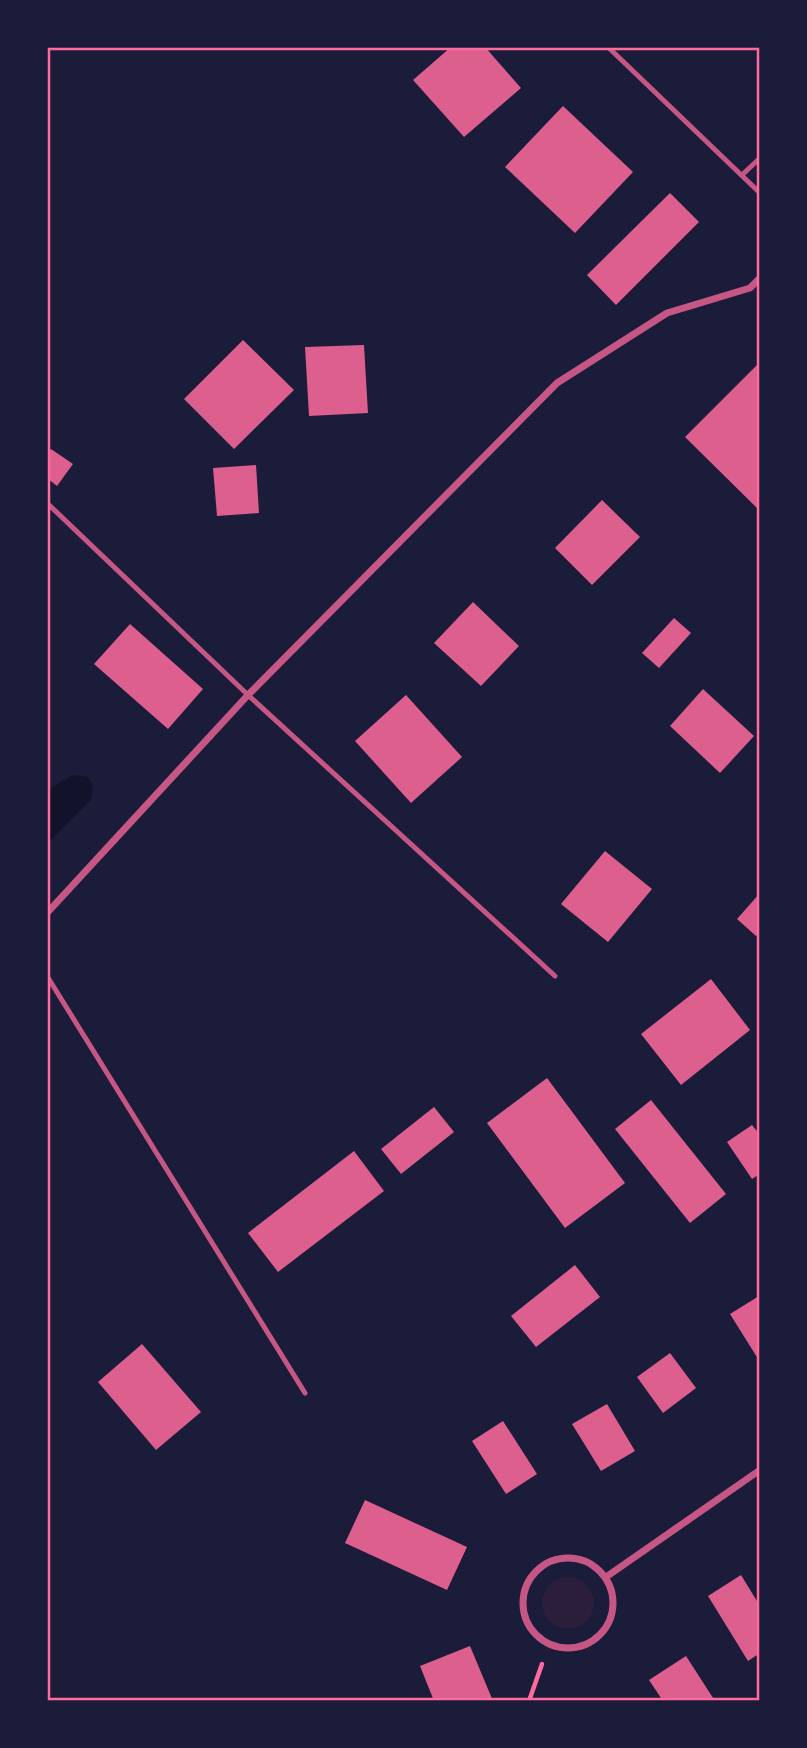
<svg xmlns="http://www.w3.org/2000/svg" width="807" height="1748" font-family="'PT Sans Narrow',sans-serif">
<rect width="100%" height="100%" fill="#1b1b3a"/>
<path fill="#2a1e3b" d="M542 1603a26 26 0 1 1 52 0a26 26 0 1 1-52 0Z"/>
<path fill="#12122b" d="M73 775 88 777 93 787 91 800 47 844V790Z"/>
<path fill="#dd5f8e" d="M451 47H485L521 88 464 137 413 80Z
M563 106 633 172 575 233 505 167Z
M670 193 699 222 616 305 587 275Z
M243 340 294 390 234 449 184 399Z
M364 345 368 413 309 416 305 347Z
M760 362V511L685 437Z
M51 449 73 464 57 486 47 478V454Z
M256 465 259 513 217 516 213 468Z
M602 500 640 537 592 585 555 548Z
M473 602 519 646 481 686 434 643Z
M674 618 691 633 659 668 642 653Z
M130 624 203 689 168 729 94 664Z
M703 689 754 736 720 773 670 726Z
M406 695 462 757 411 803 355 741Z
M605 851 652 889 608 942 561 904Z
M760 893V932L756 936 737 919Z
M711 979 750 1030 681 1085 641 1034Z
M547 1078 625 1183 565 1228 487 1123Z
M651 1100 726 1194 690 1223 615 1129Z
M434 1107 454 1132 401 1174 381 1149Z
M752 1125 760 1135V1174L752 1179 727 1142Z
M354 1151 384 1191 278 1272 248 1233Z
M575 1265 600 1297 536 1347 511 1316Z
M759 1296 760 1297V1362L730 1314Z
M142 1344 201 1412 156 1450 98 1382Z
M670 1353 696 1388 663 1413 637 1377Z
M607 1404 635 1451 601 1471 572 1424Z
M503 1421 537 1474 506 1494 472 1441Z
M365 1500 467 1547 447 1590 345 1543Z
M741 1575 760 1606V1653L748 1661 708 1596Z
M470 1646 493 1701H434L420 1666Z
M686 1656 715 1701H663L649 1680Z"/>
<g fill="none" stroke-linecap="round" stroke-linejoin="round">
<path stroke="#ff6b9d" stroke-width="4.5" d="M529 1701 542 1664"/>
<path stroke="#c65784" stroke-width="5" d="M608 47 760 193
M742 175 760 158
M47 503 248 695 555 976
M47 976 305 1393"/>
<path stroke="#c65784" stroke-width="7" d="M47 913 248 695 557 383 667 313 750 288 760 278
M523 1603a45 45 0 1 1 90 0a45 45 0 1 1-90 0Z
M606 1577 760 1470"/>
</g>
<rect width="807" height="1748" fill="none" stroke="#1b1b3a" stroke-width="98"/>
<rect x="49" y="49" width="709" height="1650" fill="none" stroke="#ff6b9d" stroke-width="2.5"/>
</svg>
